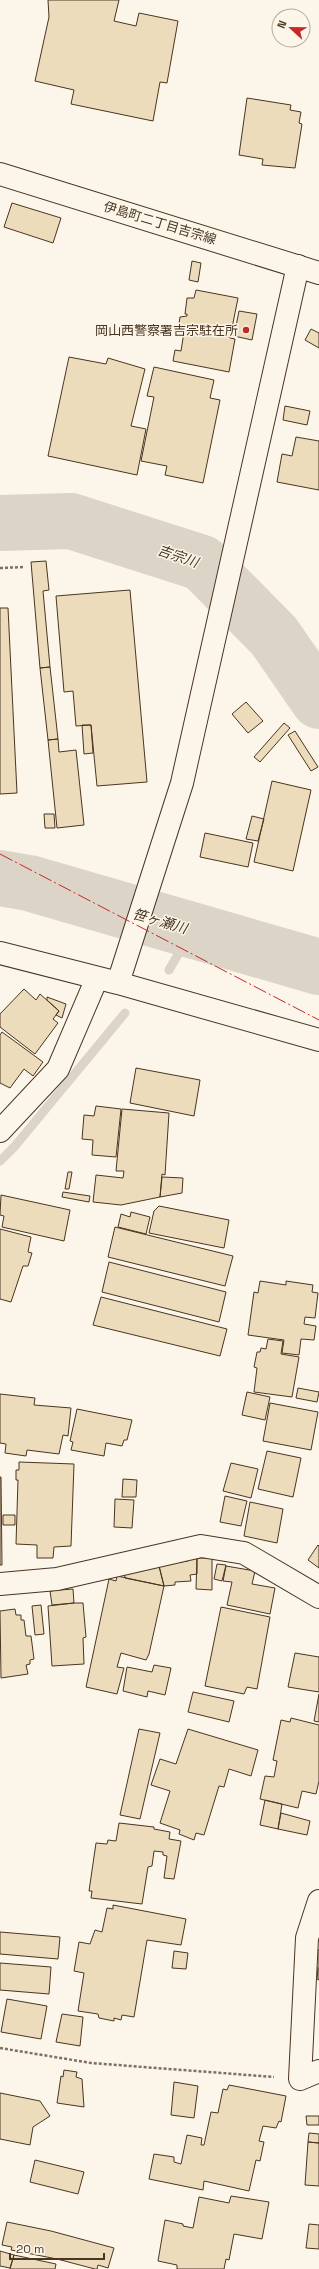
<svg xmlns="http://www.w3.org/2000/svg" width="319" height="2269" font-family="'Space Grotesk','Noto Sans JP',sans-serif">
<rect width="100%" height="100%" fill="#fbf6e9"/>
<g fill="none" stroke-linecap="round" stroke-linejoin="round">
<path stroke="#dcd4c6" stroke-width="9" d="M169 970 191 932
M0 1161 15 1146 125 1013"/>
<path stroke="#dcd4c6" stroke-width="56" d="M0 523 71 521 202 563 274 636 319 701
M0 878 29 883 319 967"/>
</g>
<path fill="#ecdcbc" stroke="#4a3520" d="M48 0H119L114 21 136 26 139 13 178 21 167 83 160 82 153 121 71 104 74 90 35 81 49 17Z
M247 98 291 105 290 110 301 112 299 123 302 124 295 168 262 165 263 159 239 155Z
M12 203 61 218 53 243 4 227Z
M192 261 201 263 198 282 189 280Z
M196 290 238 298 230 338 235 339 229 372 173 361 175 350 181 351 184 332 178 331 180 317 187 316V314H185L187 298H194Z
M239 311 257 314 252 340 234 336Z
M311 329 319 333V348L305 340Z
M69 357 106 364 108 358 145 369 131 426 146 429 137 475 48 456Z
M154 367 214 380 210 398 220 400 203 483 165 475 167 466 141 461 154 397 147 396Z
M285 406 310 411 307 425 283 420Z
M296 437 319 441V490L277 482 282 454 292 456Z
M46 561 49 590 43 591 50 667 40 668 31 562Z
M130 590 147 782 97 786 91 725 76 726 73 691 64 692 56 596Z
M0 608H8L17 793 0 794Z
M50 667 58 739 48 740 40 668Z
M246 702 263 721 248 733 232 714Z
M284 723 290 728 260 762 254 757Z
M82 725H91L93 753 84 754Z
M295 731 318 767 311 771 288 735Z
M58 739 59 752 76 750 84 825 57 828 48 740Z
M272 781 311 790 293 871 254 862Z
M44 814H54L55 828H45Z
M252 816 264 819 258 841 246 839Z
M205 833 253 843 248 867 200 857Z
M24 989 36 1000 40 994 59 1011 53 1019 58 1023 35 1054 0 1027V1014Z
M47 997 66 1004 62 1018 56 1015 59 1011 47 1000Z
M2 1032 43 1062 33 1076 24 1069 10 1088 0 1083V1035Z
M136 1068 200 1080 194 1116 130 1103Z
M96 1106 121 1109 116 1157 92 1155 93 1140 82 1139 84 1115 94 1116Z
M122 1109 169 1113 165 1175 162 1174 160 1197 121 1205 93 1202 96 1175 123 1178 124 1171H116Z
M68 1172H72L69 1189H65Z
M162 1177 183 1178 182 1193 160 1197Z
M63 1192 90 1196 89 1202 62 1197Z
M1 1195 70 1210 64 1241 2 1227 4 1216 0 1215Z
M159 1206 229 1220 224 1248 149 1233 154 1211Z
M131 1212 150 1217 146 1234 118 1227 121 1214 130 1217Z
M115 1227 233 1256 225 1286 108 1257Z
M0 1229 31 1237 28 1252 32 1253 28 1266H23L11 1302 0 1299Z
M109 1262 226 1292 219 1322 102 1292Z
M260 1281 286 1285V1281L313 1285 312 1292 318 1293 315 1318 305 1317 304 1324 316 1326 314 1340 301 1339 299 1355 282 1353 284 1340 248 1335 254 1292 258 1293Z
M101 1297 227 1329 220 1356 93 1325Z
M268 1339 283 1341 281 1354 299 1357 292 1397 254 1392 257 1368 254 1367 257 1352H260L261 1348 266 1349Z
M298 1388 319 1392 317 1402 296 1398Z
M247 1392 270 1397 265 1420 242 1415Z
M0 1394 35 1398 34 1405 71 1408 68 1436 63 1435 59 1454 27 1450 26 1456 5 1453 6 1444 0 1443Z
M270 1403 318 1412 311 1450 263 1441Z
M77 1409 132 1420 127 1440H124L122 1446 106 1443 104 1456 71 1450 73 1442 70 1441Z
M267 1451 301 1458 293 1497 258 1489Z
M19 1462 74 1464 71 1546 54 1547 53 1558H37V1545L16 1544 18 1480H16V1470H19Z
M231 1463 258 1469 251 1498 223 1491Z
M0 1477H1L2 1565H0Z
M123 1479 137 1480 136 1497H122Z
M225 1496 247 1501 241 1526 220 1522Z
M115 1499 134 1500 132 1528 114 1527Z
M250 1502 283 1509 277 1543 244 1536Z
M3 1515H15V1525H3Z
M318 1545 319 1546V1568L308 1560Z
M188 1558H197V1574L190 1575 191 1581 175 1582V1585L164 1586 158 1562 173 1563 188 1561Z
M197 1558H212V1590L196 1589Z
M158 1562 164 1586 125 1578 124 1571Z
M217 1564 226 1565 222 1581 214 1579Z
M226 1566 255 1571 252 1584 275 1588 270 1614 227 1605 232 1582 223 1581Z
M117 1576 164 1586 149 1654 146 1660 121 1653 117 1667 124 1668 117 1694 86 1687 109 1579 116 1581Z
M59 1586 60 1590 73 1589 74 1603 52 1605 50 1591H53L52 1587Z
M74 1603H83L86 1637 83 1638 84 1664 52 1666 48 1606Z
M41 1605 44 1634 35 1635 32 1606Z
M221 1607 270 1617 257 1689 247 1687 244 1694 205 1686Z
M15 1609 16 1615H21V1620H24L26 1636H31L34 1659 30 1660V1664L26 1665 28 1674 1 1678 0 1611Z
M295 1653 319 1657V1692L288 1687Z
M154 1665 171 1668 165 1695 148 1691 147 1697 123 1691 127 1667 152 1672Z
M193 1692 234 1701 229 1722 188 1712Z
M319 1694V1722L314 1721Z
M291 1718 319 1725V1781L316 1794 302 1791 298 1808 260 1799 265 1776 274 1777 277 1761 273 1760 281 1720 290 1722Z
M139 1729 160 1733 140 1819 120 1815Z
M188 1729 258 1750 251 1776 229 1769 224 1787 219 1786 204 1835 196 1833 194 1840 179 1834 180 1830 160 1823 170 1791 151 1785 160 1759 176 1764Z
M265 1800 282 1804 278 1829 260 1825Z
M281 1813 310 1821 307 1835 278 1829Z
M119 1823 154 1827V1829L170 1832 169 1839 181 1841 174 1879 164 1878 167 1856 163 1855V1852L154 1851 152 1866 148 1867 142 1904 91 1898 92 1891H89L96 1843 107 1844 108 1840 116 1841Z
M113 1905 186 1919 181 1945 147 1940 134 2017 122 2015 121 2020 114 2018V2021L99 2018 98 2014 78 2011 84 1973 74 1971 79 1942 90 1944 95 1930 102 1932 107 1908 113 1909Z
M0 1932 60 1937 58 1959 0 1954Z
M317 1949 319 1950V1980L317 1979 318 1968 316 1967Z
M174 1951 188 1953 186 1969 172 1968Z
M0 1963 51 1967 49 1994 0 1990Z
M7 1999 47 2006 41 2039 1 2032Z
M62 2014 83 2017 80 2046 56 2042Z
M64 2070 77 2072 76 2077 82 2079 84 2107 57 2103 61 2076 63 2077Z
M174 2082 198 2086 194 2118 171 2115Z
M229 2085 286 2096 281 2122 279 2121 276 2128 263 2126 259 2141 264 2142 260 2161 256 2160 249 2191 204 2181 203 2190 149 2179 154 2154 174 2157V2162L181 2164 187 2135 202 2138 201 2145H204L211 2112 218 2113 223 2089 227 2090Z
M0 2093 40 2101 50 2116 33 2127 30 2145 0 2139Z
M306 2116H319V2125H307Z
M309 2133 319 2134V2143L308 2142Z
M308 2142 319 2143V2186L305 2185Z
M35 2160 84 2172 78 2194 30 2182Z
M231 2196 269 2202 262 2239 234 2234 229 2260 226 2259 224 2269H177V2265L158 2261 165 2220 183 2224V2226L193 2228 199 2197 229 2203Z
M7 2222 51 2231 114 2248 108 2268 98 2265 97 2269H95L57 2259 11 2250 12 2247 2 2245Z
M309 2224 319 2225V2249L306 2248Z
M0 2251 14 2255 10 2268 0 2266Z
M14 2255 56 2264 55 2269H10Z"/>
<g fill="none" stroke-linecap="round" stroke-linejoin="round">
<defs>
<path id="street" d="M0 953 118 983 319 1040
M118 983 182 783 298 266
M0 1131 58 1069 97 978
M0 1584 57 1579 201 1546 244 1553 319 1597
M319 1901 307 1938 300 2079 319 2071"/>
<path id="secondary" d="M0 174 319 273"/>
</defs>
<use href="#street" stroke="#4a3520" stroke-width="24"/>
<use href="#secondary" stroke="#4a3520" stroke-width="24"/>
<path stroke="#7f6f5c" stroke-width="2.5" stroke-dasharray="3 2" stroke-linecap="butt" d="M0 568 25 567
M0 2048 91 2063 274 2077"/>
<use href="#street" stroke="#fbf6e9" stroke-width="22"/>
<use href="#secondary" stroke="#fbf6e9" stroke-width="22"/>
<path stroke="#c62828" stroke-width="1" stroke-dasharray="14 3 2 3" stroke-linecap="butt" d="M0 854 319 1020"/>
</g>
<circle fill="#c62828" stroke="#fbf6e9" stroke-width="1.5" cx="246" cy="330" r="4"/>
<g text-anchor="middle" dominant-baseline="central" stroke-width="3" stroke-linejoin="round" paint-order="stroke">
<g font-size="13" fill="#4a3520" stroke="#fbf6e9">
<text transform="translate(160 223) rotate(17)">伊島町二丁目吉宗線</text>
</g>
<g font-size="13" fill="#4a3520" stroke="#fbf6e9" text-anchor="end">
<text x="238" y="330">岡山西警察署吉宗駐在所</text>
</g>
<g font-size="14" font-style="italic" fill="#4a3520" stroke="#fbf6e9">
<text transform="translate(178 556) rotate(19)">吉宗川</text>
<text transform="translate(160 921) rotate(16)">笹ヶ瀬川</text>
</g>
</g>
<g transform="translate(291 28) rotate(292)"><circle r="19" fill="#fbf6e9" stroke="#b4a999"/>
<path d="M0-3L7 15L0 10L-7 15Z" fill="#c62828"/>
<text y="-6" font-size="11" font-weight="bold" text-anchor="middle" fill="#4a3520">N</text>
</g>
<path d="M10 2253v6h94v-6" fill="none" stroke="#4a3520" stroke-width="2"/>
<text x="16" y="2253" font-size="12" fill="#4a3520" stroke="#fbf6e9" stroke-width="3" paint-order="stroke">20 m</text>
</svg>
